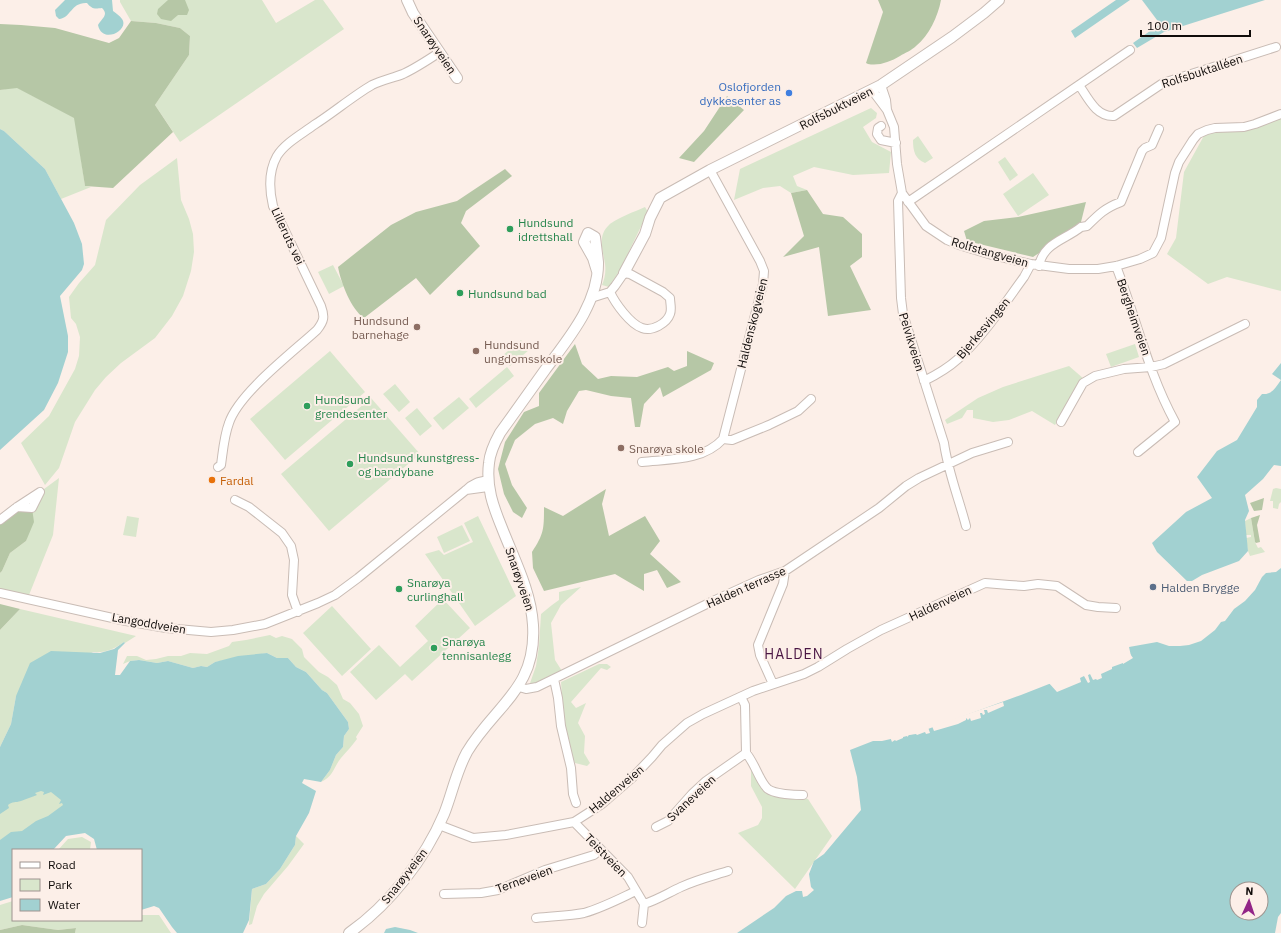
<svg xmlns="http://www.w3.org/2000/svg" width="1281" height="933" font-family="'IBM Plex Sans',sans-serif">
<rect width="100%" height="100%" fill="#fcefe8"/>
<path fill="#d9e6cc" d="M120 0H262L276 23 315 0H323L344 29 180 142 155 105 189 55 190 36 180 28 156 23 131 21 120 2Z
M16 87 75 118 85 186 91 187 61 199 45 169 4 131 0 129V90Z
M871 108 877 113 876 118 863 127 872 142 891 152 889 173 853 175 814 167 793 176 797 186 807 190 791 193 780 186 763 188 734 200 740 169Z
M1281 113V291L1227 277 1208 284 1167 254 1176 238 1184 172 1206 132 1251 124Z
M918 136 933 158 925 163C915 159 913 151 913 140Z
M1005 157 1018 175 1010 181 998 162Z
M177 158 181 200 189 219 193 234 194 252 191 271 183 296 172 316 155 338 121 363 106 377 95 390 75 422 59 468 45 485 21 443 49 416 75 369 79 356 80 337 76 324 71 318 69 297 79 283 95 265 106 220 140 185Z
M1033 173 1049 195 1018 216 1003 194Z
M645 207 648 212 620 270 609 287 602 285C605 278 606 271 605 264 603 250 597 236 609 225 615 219 636 211 645 207Z
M333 265 344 286 329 294 318 272Z
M521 340 529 350 510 366 502 356Z
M1135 344 1139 357 1111 367 1106 354Z
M330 351 365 392 285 460 250 419Z
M1069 366 1084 379 1055 425 1032 411 1009 420 993 422 973 418V410H967L962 418 947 424 945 420 978 398 1003 387Z
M507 367 514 376 476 408 469 399Z
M395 384 410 402 399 412 383 394Z
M459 397 469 408 443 430 433 418Z
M371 398 420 454 329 531 281 474Z
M417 408 432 426 420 436 405 418Z
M59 478 53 535 29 595 0 589V573L2 571 10 553 26 541 32 508 40 492Z
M1276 488 1281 489V502L1279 504 1278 509 1273 508V501H1270L1273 489Z
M127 516 139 518 136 537 123 535Z
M478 516 516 596 475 626 425 554 439 550 444 555 473 542 464 523Z
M1251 518 1255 542 1258 548 1261 547 1265 552 1250 556 1248 551 1246 538 1251 537V535H1246L1245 521Z
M462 525 470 541 444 553 437 537Z
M581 587 561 605 551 623 555 660 562 671 529 686 536 666 539 646 541 614 552 605 559 600V592Z
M443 599 470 628 412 681 405 674 376 700 350 672 379 645 400 667 428 641 415 626Z
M332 606 371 649 342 676 303 633Z
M20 609 136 636 125 643 124 642C114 649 106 653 93 652L16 696 11 724 0 747V630Z
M270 635 276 638 282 636 292 639 302 649 304 657 319 672 328 677 337 685 343 699 350 703 359 714 363 726 356 737 357 739C352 746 346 752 341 758 333 768 334 776 321 782L330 770 336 755 343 747 344 736 349 729 348 722 327 693 322 690 306 672 296 667 288 658H277L267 653 215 662 207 667 201 666 193 668 168 661 157 663 139 660 130 661 123 664 127 656H137L146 660 156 659 168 656H181L190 653 207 654 229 646 232 642 246 640Z
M599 664H607L611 667 607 670 601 668 571 702 576 708 586 703 578 723 585 736 584 753 590 763 587 766 575 763C563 738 563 709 561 682Z
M0 753 110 784 0 848Z
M751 760 760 783 769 794 808 799 832 836 795 889 738 833 758 825 762 818V807L751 786Z
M296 836 304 844 288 866 264 894 257 906 252 924 249 925 252 889 266 884 280 869 295 845Z
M82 837 91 842 90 850H58L68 839Z
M13 901V920H141V915H159L171 933H75L76 928 58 930 22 925 0 930V905Z"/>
<path fill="#b6c7a6" d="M168 0H185L189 10 187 15H178L171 21 161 19 157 14 158 9Z
M878 0H941C938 16 929 36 916 46 912 50 905 53 900 56 890 62 879 66 868 64L866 63 883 12Z
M131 21 156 23 180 28 190 36 189 55 155 105 173 132 113 188 85 186 74 118 17 88 0 90V24L21 25 55 28 109 43 119 38Z
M727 96 744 110 694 162 679 158 704 131Z
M505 169 512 176 466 211 461 223 480 246 430 295 416 278 364 318C351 309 341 283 338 267L391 225 416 212 457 201Z
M807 190 823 214 843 217 862 234V257L850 266 871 310 828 316 819 247 783 257 804 236 791 193Z
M1086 202 1080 226 1033 257 967 241 964 231 984 221 1018 217Z
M575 344 582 364 598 379 611 376 637 377 668 367 674 371 687 366V351L714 363 711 370 663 397 660 387 644 404 640 427H635L631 398 611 396 586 390 579 391 567 411 563 424 553 418 535 424 515 440 505 464 512 485 527 508 522 518 513 512 504 494 498 469 505 442 524 412 539 406V393Z
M606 489 602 504 609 536 645 516 660 541 650 554 681 582 667 588 657 570 644 574V591L615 574 544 591 533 568 532 552C544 534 544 529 544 507L563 516Z
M1264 498 1262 510 1254 511 1250 503Z
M17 507 32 508 34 522 26 541 10 553 2 571 0 573V520Z
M1260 515 1257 525 1260 542 1256 543 1255 542 1251 518Z
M0 604 20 609 0 630Z
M22 925 58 930 76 928 75 933H0V930Z"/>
<path fill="#a2d1d1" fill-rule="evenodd" d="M65 0H112L113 11C116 13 120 16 122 19 130 30 102 45 98 25 102 18 109 15 102 8 94 9 92 9 87 3 71 2 71 18 59 19L56 16 55 10Z
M1116 0H1130L1075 38 1071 31Z
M1142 0H1265L1164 32 1137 48 1133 43 1160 24Z
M0 129 4 131 45 169 74 223 82 244 84 264 82 270 60 296 68 336V352L58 383 44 410 0 450Z
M1281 363V466L1274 465 1263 479 1245 495 1249 511 1245 520 1248 551 1239 561 1202 575 1192 581H1187L1157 552 1152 543 1186 512 1212 498 1197 477 1217 451 1237 440 1257 407V400L1262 394C1272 395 1275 388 1281 380L1272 374Z
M1281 568V913L1278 917 1275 933H737L774 908 786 896 796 891H802L803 897 807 896 814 890 811 887 809 874 814 861 824 854 861 810 857 777 850 750 873 741H882L917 733 1021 695 1049 684 1098 672 1131 656 1129 647 1157 642 1169 646H1180L1189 645 1201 641 1215 630 1221 622 1225 621 1234 609 1245 601 1255 590 1262 577 1266 573 1276 572ZM1237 889H1261V913H1237Z
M124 642 125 643 118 650 115 675H120L130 661 139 660 157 663 168 661 193 668 201 666 207 667 215 662 238 656 267 653 277 658H288L296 667 306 672 322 690 327 693 348 722 349 729 344 736 343 747 336 755 330 770 321 782 304 779 302 783 316 791 309 813 296 836 295 845 280 869 266 884 252 889 249 920 243 933H177L172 927 159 908 154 906 141 910V850H97L94 839 85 833 66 836 53 850H13V897L0 901V840L11 832 22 831 36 821 48 816 63 805 62 803 59 804 61 800 51 792 43 795 44 792 41 791 35 793 37 795C32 797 26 799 21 801 15 803 13 801 8 805L9 808 0 814V747L11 724 16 696 30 663 51 651 100 653 114 649Z
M395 927 410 930 418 933H384L386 929Z"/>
<path fill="#fcefe8" d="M1128 651 1133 658 1123 664V663L1112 667V669L1101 674 1102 678 1097 680 1096 679 1093 680 1090 674 1088 675 1090 682 1088 683 1084 676 1080 678 1081 682 1057 692 1048 682 1098 670 1129 655Z
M1003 702 1004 706 988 713 987 710H984L985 714 983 715 982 713H980L981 718 971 721 970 718 968 720 966 718V720L958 724 934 731 932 726Z
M928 727 930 733 926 734 925 732 917 735 916 734 909 735 907 737V736L903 737V738L896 741 895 740 892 742 890 737 917 731Z"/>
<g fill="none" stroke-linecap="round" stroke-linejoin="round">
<defs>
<path id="minor" d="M881 85 886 100 887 110 894 127 897 164 902 193 926 226 947 240 959 245 992 255 1031 264 1069 269H1098L1116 266 1140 259 1153 253 1161 238 1175 173 1179 162 1193 140 1198 134 1207 130 1215 128 1244 127 1255 124 1281 114
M1079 85C1088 98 1096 117 1114 116L1163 83 1276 47
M872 90 887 110
M881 126 878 128 877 134 881 140 896 143
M902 193 898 201 901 298 903 314 944 443C948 472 959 499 966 526
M908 202 1130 50
M1039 266C1043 243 1065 240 1081 227L1087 226C1099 214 1105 208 1121 202L1142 151 1145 148 1152 145 1159 129
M1116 266C1136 317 1148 373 1175 422L1138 452
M591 298 610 292C615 303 630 324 642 328 652 332 667 323 670 314 672 309 670 303 670 298L663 292 630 274 624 273 615 286 610 292
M924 381C936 375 947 369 958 359 982 338 1005 303 1024 277L1031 264
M1061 422 1083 383 1095 376 1124 369 1151 367 1164 364 1245 324
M723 439 732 440 769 425 798 411 811 399
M642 462C670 459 703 461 723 439L763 284 764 271 760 261 710 170
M218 467 221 465C223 451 224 436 229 423 239 393 293 352 317 330 324 321 325 317 321 306L273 206C269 189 268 172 277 156 285 143 302 134 314 125 333 113 353 96 372 85 382 80 393 78 403 74 416 68 428 60 440 52
M466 490 488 487
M235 500 249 507 282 533 291 546 294 560 292 595 298 612
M0 520 17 507 40 492 32 508 17 507
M0 593 126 621 166 628 211 632 233 630 265 624 318 603 335 595 358 578 466 490C473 483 478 482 488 480
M554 679 558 698 561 726 571 768 573 794 576 803
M773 684 760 655 758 645 783 584 785 571
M519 687 526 689 537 687 713 601 759 580 785 571 879 508 906 486 919 478 972 453 1008 442
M746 753C755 763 760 783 768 789 775 794 794 795 803 795
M574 822 628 877 644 904 642 923
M439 825 473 838 506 835 574 822 602 804 632 778 652 757 662 745 687 723 703 714 753 691 804 674 818 667 847 649 881 630 985 583 1009 585 1024 586 1038 584 1057 586 1086 605 1098 607 1116 608
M656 827 668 821 692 794 706 781 746 753 745 705 741 697
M444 894 481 893 498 890 545 870 594 855 600 850
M644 904C657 900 668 893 681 887 696 880 712 876 728 871
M536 918C552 916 568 916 584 913 602 908 619 899 636 891"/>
<path id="tertiary" d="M407 0 413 13 457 78
M624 273 645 234 650 218 660 198 710 170 881 85 952 37 984 13 999 0
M349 933C389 905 425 859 444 814 452 794 456 772 467 752 495 705 537 689 533 625 531 591 514 559 502 528 493 506 486 487 489 463 490 452 495 442 500 433 515 412 530 391 545 370 568 339 599 303 598 262L595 237 588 233 584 242 593 258 597 271"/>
</defs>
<use href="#minor" stroke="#c9bcb5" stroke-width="10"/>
<use href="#tertiary" stroke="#c9bcb5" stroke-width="12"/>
<use href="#minor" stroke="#fff" stroke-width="8"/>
<use href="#tertiary" stroke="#fff" stroke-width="10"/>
</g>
<circle fill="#3f7fe0" stroke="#fcefe8" stroke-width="1.5" cx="789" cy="93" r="4"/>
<g fill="#2e9e5b" stroke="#fcefe8" stroke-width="1.5">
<circle cx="510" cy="229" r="4"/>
<circle cx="460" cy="293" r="4"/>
<circle cx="307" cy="406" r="4"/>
<circle cx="350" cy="464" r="4"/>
<circle cx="399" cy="589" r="4"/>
<circle cx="434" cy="648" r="4"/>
</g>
<g fill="#8d6e63" stroke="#fcefe8" stroke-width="1.5">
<circle cx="417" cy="327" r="4"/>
<circle cx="476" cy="351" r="4"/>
<circle cx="621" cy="448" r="4"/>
</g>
<circle fill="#e8710a" stroke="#fcefe8" stroke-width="1.5" cx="212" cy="480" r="4"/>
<circle fill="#5c6f8a" stroke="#fcefe8" stroke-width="1.5" cx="1153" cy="587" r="4"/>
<g text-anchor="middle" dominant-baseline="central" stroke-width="4" stroke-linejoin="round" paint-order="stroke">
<g font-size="12" fill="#100c0a" stroke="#fcefe8">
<text transform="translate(435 45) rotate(56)">Snarøyveien</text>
<text transform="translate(1202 71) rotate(-18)">Rolfsbuktalléen</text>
<text transform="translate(836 108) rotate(-27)">Rolfsbuktveien</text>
<text transform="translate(288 236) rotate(65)">Lilleruts vei</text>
<text transform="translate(990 252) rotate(16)">Rolfstangveien</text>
<text transform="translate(1134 317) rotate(71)">Bergheimveien</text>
<text transform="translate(752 323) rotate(-76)">Haldenskogveien</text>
<text transform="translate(983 328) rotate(-50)">Bjerkesvingen</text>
<text transform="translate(912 342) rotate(73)">Pelvikveien</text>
<text transform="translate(520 579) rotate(71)">Snarøyveien</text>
<text transform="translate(746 587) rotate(-24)">Halden terrasse</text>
<text transform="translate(940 603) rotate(-25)">Haldenveien</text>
<text transform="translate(149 623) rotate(10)">Langoddveien</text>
<text transform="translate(616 789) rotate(-40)">Haldenveien</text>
<text transform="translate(691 798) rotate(-43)">Svaneveien</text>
<text transform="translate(606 855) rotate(46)">Teistveien</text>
<text transform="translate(404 876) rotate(-52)">Snarøyveien</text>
<text transform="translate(524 879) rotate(-20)">Terneveien</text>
</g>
<g font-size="12" fill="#366cbe" stroke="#fcefe8" text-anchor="end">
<text x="781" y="86">Oslofjorden<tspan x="781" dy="14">dykkesenter as</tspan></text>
</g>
<g font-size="12" fill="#27864d" stroke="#fcefe8" text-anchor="start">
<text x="518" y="222">Hundsund<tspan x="518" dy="14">idrettshall</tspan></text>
<text x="468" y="293">Hundsund bad</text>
<text x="315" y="399">Hundsund<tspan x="315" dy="14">grendesenter</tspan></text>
<text x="358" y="457">Hundsund kunstgress-<tspan x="358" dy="14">og bandybane</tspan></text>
<text x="407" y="582">Snarøya<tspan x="407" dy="14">curlinghall</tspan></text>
<text x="442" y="641">Snarøya<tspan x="442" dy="14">tennisanlegg</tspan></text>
</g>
<g font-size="12" fill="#785e54" stroke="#fcefe8" text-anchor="start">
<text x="409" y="320" text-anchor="end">Hundsund<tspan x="409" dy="14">barnehage</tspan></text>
<text x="484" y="344">Hundsund<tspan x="484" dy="14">ungdomsskole</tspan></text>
<text x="629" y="448">Snarøya skole</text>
</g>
<g font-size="12" fill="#c56008" stroke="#fcefe8" text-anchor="start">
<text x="220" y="480">Fardal</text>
</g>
<g font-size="12" fill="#4e5e75" stroke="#fcefe8" text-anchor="start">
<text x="1161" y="587">Halden Brygge</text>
</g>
<g font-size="14" letter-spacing="1" fill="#4a1644" stroke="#fcefe8">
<text x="794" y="654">HALDEN</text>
</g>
</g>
<rect x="12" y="849" width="130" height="72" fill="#fcefe8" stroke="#9e948f"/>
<rect x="20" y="862" width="20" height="6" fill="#ffffff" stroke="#9e948f"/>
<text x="48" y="869" font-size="12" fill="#100c0a">Road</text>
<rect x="20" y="879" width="20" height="12" fill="#d9e6cc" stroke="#9e948f"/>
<text x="48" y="889" font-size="12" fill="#100c0a">Park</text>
<rect x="20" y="899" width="20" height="12" fill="#a2d1d1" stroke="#9e948f"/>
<text x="48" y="909" font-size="12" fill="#100c0a">Water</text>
<g transform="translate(1249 901) rotate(3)"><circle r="19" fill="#fcefe8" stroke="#9e948f"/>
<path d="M0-3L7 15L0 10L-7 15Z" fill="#922587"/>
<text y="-6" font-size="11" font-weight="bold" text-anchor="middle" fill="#100c0a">N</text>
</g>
<path d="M1141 30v6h109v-6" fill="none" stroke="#100c0a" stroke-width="2"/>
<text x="1147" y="30" font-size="12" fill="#100c0a" stroke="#fcefe8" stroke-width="3" paint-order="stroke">100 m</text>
</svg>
